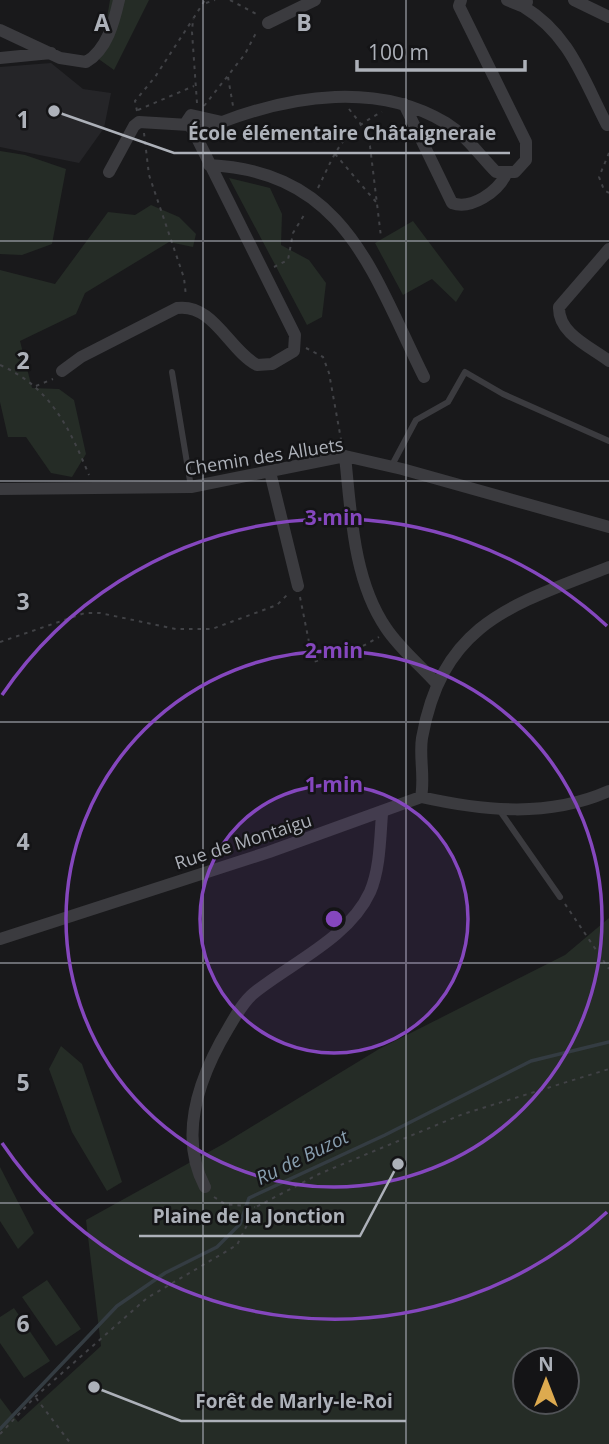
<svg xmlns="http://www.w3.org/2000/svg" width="609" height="1444" font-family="'Open Sans',sans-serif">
<rect width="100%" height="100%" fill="#19191b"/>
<path fill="#252528" d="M51 63 83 89 111 93 104 128 79 163 0 147V67Z"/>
<path fill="#252c26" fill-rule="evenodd" d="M110 0H149L114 70 93 55 104 36Z
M0 151 25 155 66 169 52 244 22 255 0 254Z
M229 178 270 188 282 214 281 245 309 260 326 283 322 317 307 325Z
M151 205 179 217 196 234 193 247 169 242 85 293 76 314 20 341 32 388 59 389 74 400 86 454 72 477 51 473 26 437H8L0 402V270L55 284 108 212 135 215Z
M413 221 464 289 456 302 432 279 403 295 375 243Z
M609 918V1444H0V1398L18 1422 101 1346 86 1220 225 1143 379 1049 565 955ZM525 1360H567V1402H525Z
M61 1046 82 1064 122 1182 107 1191 72 1132 49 1069Z
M0 1167 34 1233 18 1249 0 1221Z
M47 1280 81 1329 56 1346 22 1297Z
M14 1308 50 1361 24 1378 0 1343V1317Z"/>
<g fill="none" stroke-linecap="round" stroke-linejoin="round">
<path stroke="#343c42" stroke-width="3.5" d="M0 1429 117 1306 165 1273 217 1247 240 1224 249 1198 385 1135 531 1061 609 1042"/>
<path stroke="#414246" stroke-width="2" stroke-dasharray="3.5 5" stroke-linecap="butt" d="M230 0 260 16
M206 3 215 0
M228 77 233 106
M197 103 192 32 193 19 205 0
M204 106 245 54 257 31
M349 109 360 123 370 146 381 237
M138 110 194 86
M137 111 135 101 155 77 193 19
M144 133 149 175 184 278 186 296
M609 153 599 177 604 190 609 193
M335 154 376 202
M318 188C337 149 341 133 382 112
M274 267 288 260 293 233 306 212
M306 348 323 357 329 373 342 445
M0 365C50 387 69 427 89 475
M36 386 53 379
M300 597 313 662 354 651 379 637
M0 642 85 613H100L176 629H212L277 605 288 594
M565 904 609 969
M214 1197 225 1204 255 1207
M36 1398 71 1444
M0 1434 35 1397 147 1298 237 1245 256 1207 319 1174 463 1114 609 1069"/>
<path stroke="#3b3b3f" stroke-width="6" d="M172 372 191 487
M391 467 416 420 448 402 465 372 503 394 609 441
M500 811 560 897"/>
<path stroke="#3b3b3f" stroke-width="12" d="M507 0 524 7 527 2
M574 0 609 17
M524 7C570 35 583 79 607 125
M268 23 315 0
M0 30 60 58 86 62C107 50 114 22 119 0
M0 58 51 53
M404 104 452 203C471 210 498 192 506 174
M191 115 222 122 194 132 187 121Z
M222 122C293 95 378 82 446 123 467 136 480 156 496 172H515L526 160V142L459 6 461 0
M209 165C346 172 372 273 424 377
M109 172 134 126 139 122 189 125
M609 249 559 307C558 333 589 346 609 361
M62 371 81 357 177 308C213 303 229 350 257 365L272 364 294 351 295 335 194 132
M345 456C351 512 353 580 386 628 400 649 421 666 437 684
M270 472 298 586
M0 489 191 487 345 456 402 469 609 527
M421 797C425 777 419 757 422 738 443 622 512 605 609 567
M421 797C484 811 548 818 609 791
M0 939 269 852 421 797
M205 1187C177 1134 200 1075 229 1027 236 1015 244 1001 254 993 291 963 349 938 370 892 380 869 380 839 382 814"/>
</g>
<path fill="none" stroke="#adb1b9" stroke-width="2" stroke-opacity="0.55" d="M203 0V1444M406 0V1444M0 241H609M0 481H609M0 722H609M0 963H609M0 1203H609"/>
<circle cx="334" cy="919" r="134" fill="#8547be" fill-opacity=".12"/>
<g fill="none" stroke="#8547be" stroke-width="3.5">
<circle cx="334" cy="919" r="134"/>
<circle cx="334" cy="919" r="268"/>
<path d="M607 1212A401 401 0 0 1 2 1143M2 695A401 401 0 0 1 607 626"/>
</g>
<g text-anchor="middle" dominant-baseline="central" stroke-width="5" stroke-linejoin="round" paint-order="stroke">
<g font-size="18" fill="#adb1b9" stroke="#141416">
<text transform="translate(264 456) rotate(-9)">Chemin des Alluets</text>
<text transform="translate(243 841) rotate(-18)">Rue de Montaigu</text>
</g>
<g font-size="19" font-style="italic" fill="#889eaf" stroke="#141416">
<text transform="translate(302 1157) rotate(-26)">Ru de Buzot</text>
</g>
</g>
<g font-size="23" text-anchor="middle" font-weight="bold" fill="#adb1b9" stroke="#141416" stroke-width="5" stroke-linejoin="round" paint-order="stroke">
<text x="102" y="31">A</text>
<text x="304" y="31">B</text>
<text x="23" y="128">1</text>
<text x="23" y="369">2</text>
<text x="23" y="610">3</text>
<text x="23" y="850">4</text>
<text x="23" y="1091">5</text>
<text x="23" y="1332">6</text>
</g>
<circle cx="334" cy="919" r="10" fill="#8547be" stroke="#141416" stroke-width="3.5"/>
<g font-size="21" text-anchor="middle" font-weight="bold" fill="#8547be" stroke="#141416" stroke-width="5" stroke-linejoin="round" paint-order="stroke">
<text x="334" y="525">3 min</text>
<text x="334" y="658">2 min</text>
<text x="334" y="792">1 min</text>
</g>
<path fill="none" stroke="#adb1b9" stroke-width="2.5" d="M54 111L174 153H510M398 1164L360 1236H139M94 1387L181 1421H406"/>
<g fill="#adb1b9" stroke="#141416" stroke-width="2.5">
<circle cx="54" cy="111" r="7"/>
<circle cx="398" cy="1164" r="7"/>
<circle cx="94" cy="1387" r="7"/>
</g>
<g font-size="19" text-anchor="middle" font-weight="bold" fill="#adb1b9" stroke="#141416" stroke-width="5" stroke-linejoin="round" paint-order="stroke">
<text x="342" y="140">École élémentaire Châtaigneraie</text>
<text x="249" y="1223">Plaine de la Jonction</text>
<text x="294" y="1408">Forêt de Marly-le-Roi</text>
</g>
<g transform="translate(546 1381)"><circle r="33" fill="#141416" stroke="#515357" stroke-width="2"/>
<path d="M0-5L12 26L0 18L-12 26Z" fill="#ddaa4f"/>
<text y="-10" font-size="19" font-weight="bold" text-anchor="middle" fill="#adb1b9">N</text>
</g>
<path d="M357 60v10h168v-10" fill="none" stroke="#adb1b9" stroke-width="3.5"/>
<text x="368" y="60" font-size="21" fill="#adb1b9" stroke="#141416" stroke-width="5" paint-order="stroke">100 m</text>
</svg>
